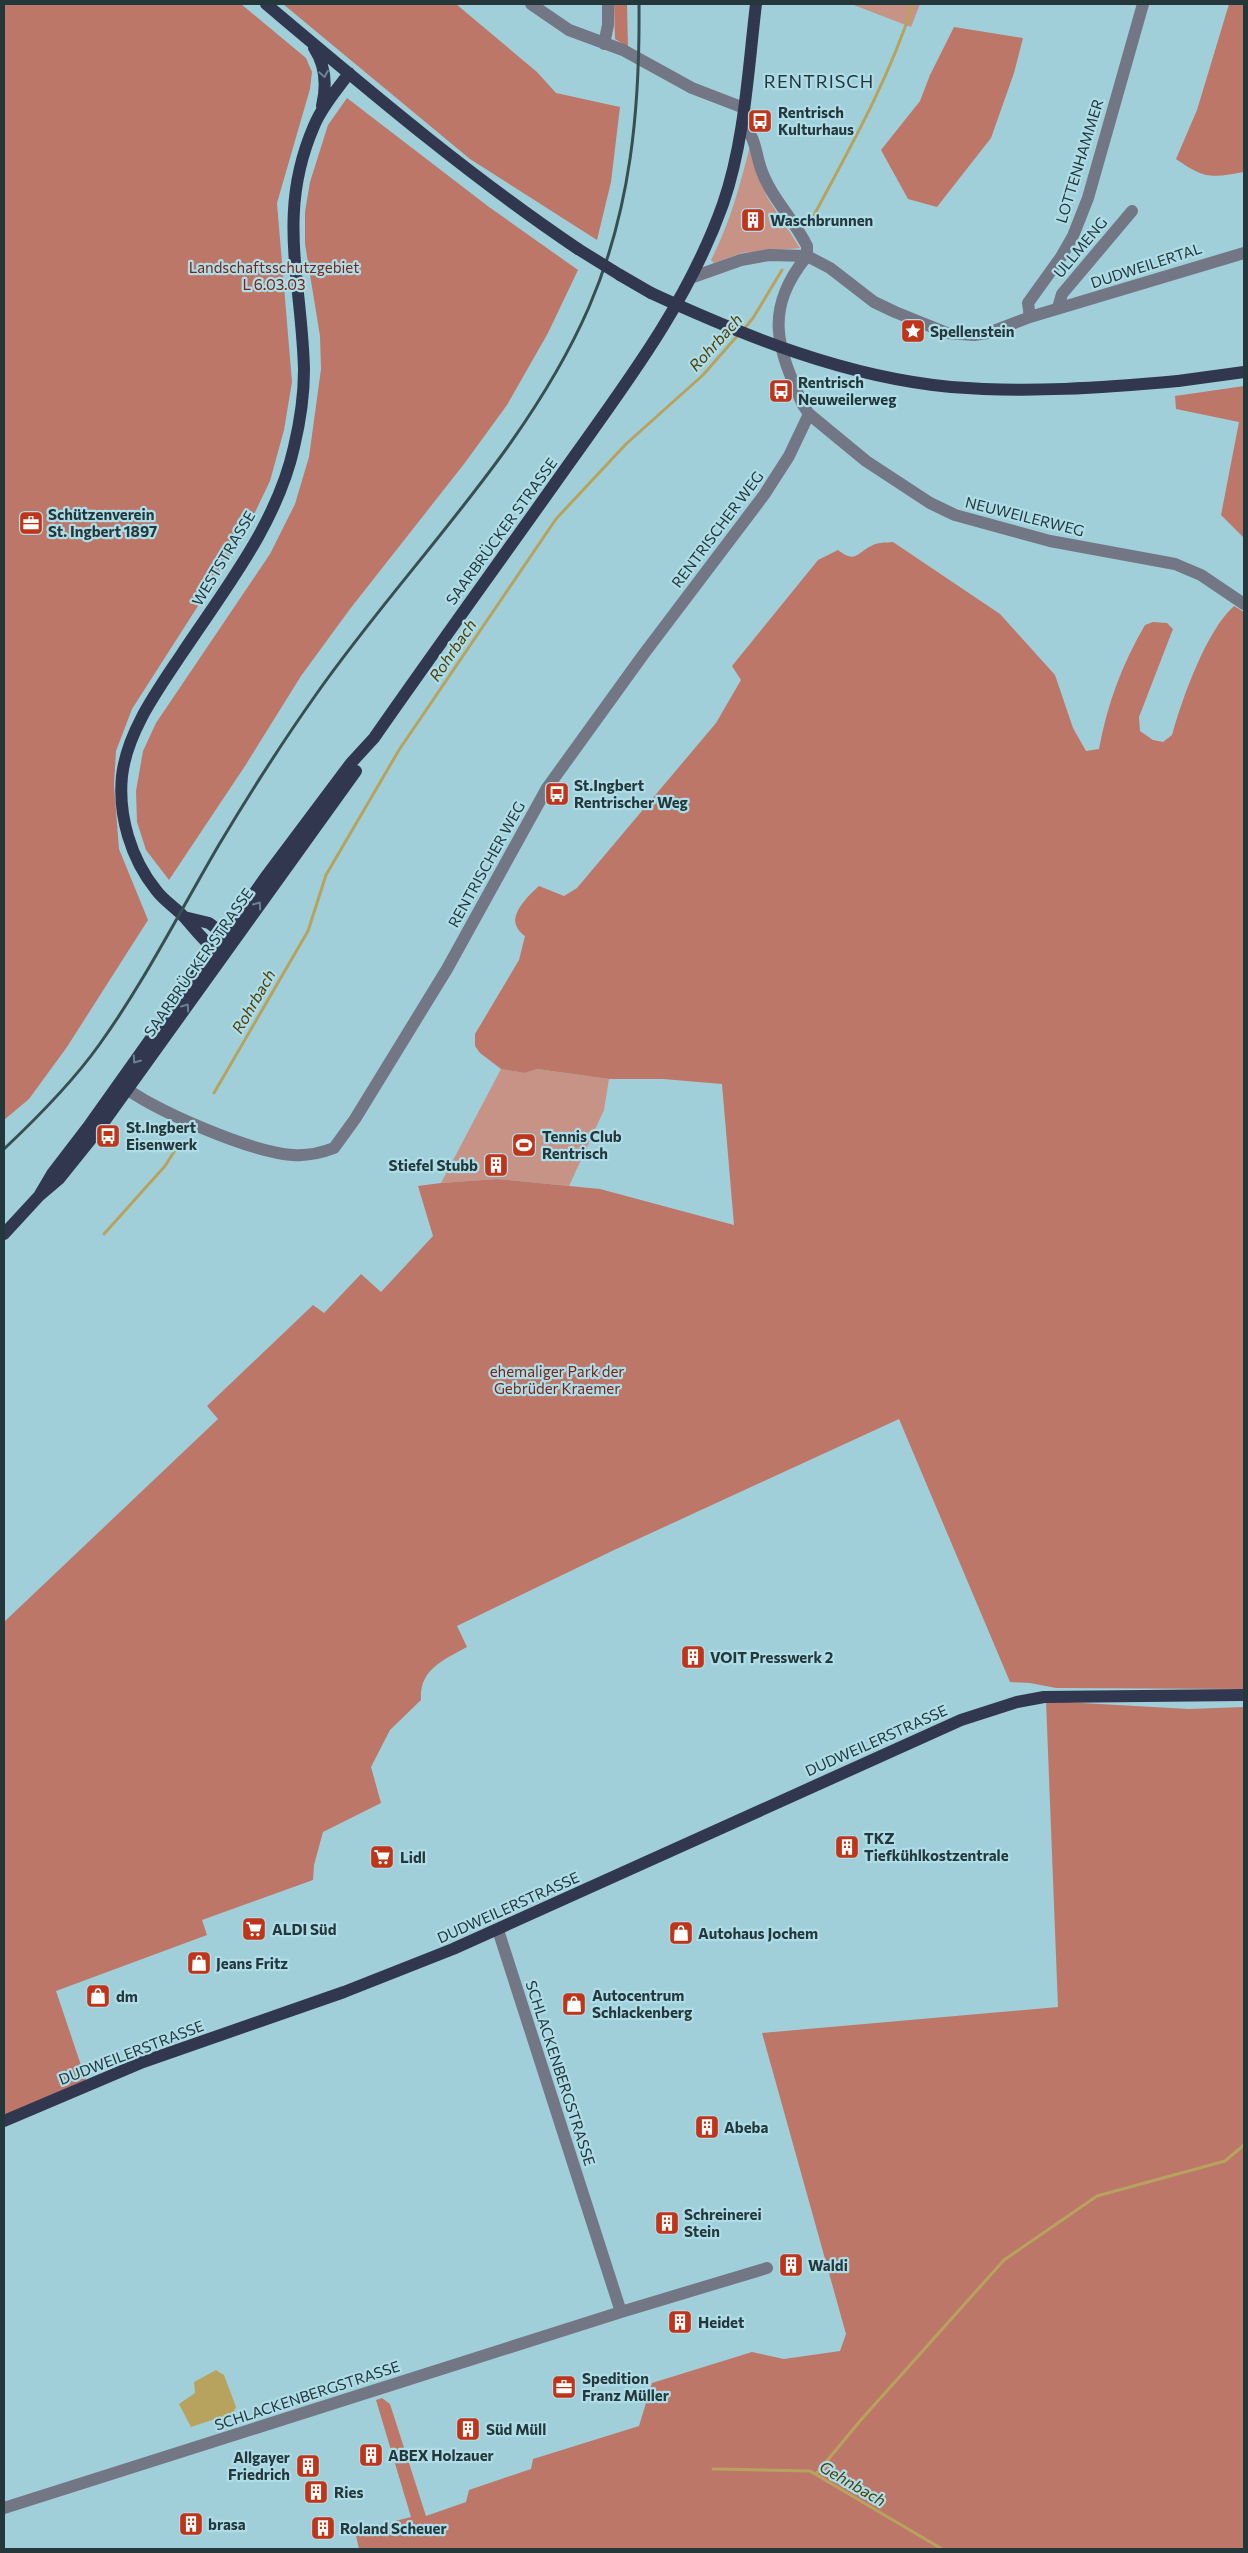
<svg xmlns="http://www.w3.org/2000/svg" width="1248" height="2553" font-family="Commissioner,sans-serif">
<rect width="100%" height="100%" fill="#a1cfd9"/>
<path fill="#c89387" d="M851 4H920L911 27Z
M750 146 767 197 800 248 742 253 714 263 711 260C730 223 740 185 750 146Z
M501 1069 525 1073 537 1069 609 1079 604 1110 569 1186 497 1179 441 1183Z"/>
<path fill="#bd7768" d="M4 4H241L306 58 312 72 310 89 277 203 292 382 284 430 270 481 246 531 132 709 116 751 114 785 119 849 148 920 67 1047 29 1099 4 1120Z
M283 4H456L537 72 556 93 620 107 611 182 597 240 470 159Z
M614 4H627L628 47 615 39Z
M1229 4H1244V172C1210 178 1205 179 1176 159L1197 110Z
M954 27 1023 38 1014 73 991 138 937 207 908 199 881 150 920 101 930 75Z
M347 98 489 207 578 270 548 333 507 405 464 464 350 609 301 676 245 766 169 880 146 850 137 822 136 791 143 751 156 723 270 554 295 504 309 457 321 369 320 336 305 244V212L310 182 328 125Z
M1244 386V538L1221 515 1239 422 1176 409 1175 396Z
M893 542 1000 614 1055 675 1073 728 1086 751 1099 749C1107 705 1122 664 1145 625L1153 622 1167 623 1173 629 1139 717 1140 731 1153 740 1163 742 1172 735C1182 699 1206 631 1234 606L1244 612V1689L1056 1688 1030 1683 1010 1682 899 1419 612 1551 457 1626 467 1647C444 1660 419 1669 421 1700L390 1730 371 1767 381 1803 323 1832 314 1865 313 1880 202 1920 207 1935 56 1991 86 2080 4 2115V1622L218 1419 207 1406 313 1305 324 1313 361 1274 381 1292 433 1236 418 1186 441 1183 497 1179 600 1189 734 1225 722 1084 663 1079H609L537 1069 525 1073 501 1069 480 1053 475 1046V1034L519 960 525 936C522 934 518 930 517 927 509 914 530 894 539 886L564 896 577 888 716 723 741 680 732 666 818 560 838 550C856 564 856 553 873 545 879 542 886 543 893 542Z
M1046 1701 1189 1709 1244 1707V2549H359L355 2531 411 2517 376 2400 382 2398 390 2404 426 2516 466 2502 469 2490 531 2469 533 2459 639 2426 652 2383 752 2352 784 2359 840 2351 846 2334 762 2033 1058 2007Z"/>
<path fill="#b7a25e" d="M216 2370 224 2375 236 2407 233 2413 191 2427 179 2404 195 2393 194 2382Z"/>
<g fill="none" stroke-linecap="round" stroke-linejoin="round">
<path stroke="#b7a25e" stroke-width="3" d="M814 215C851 146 889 79 913 4
M744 329 753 318 782 270
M214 1093 308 931 326 875 399 750 556 519 626 444 703 375 738 335
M104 1234 165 1166 179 1144
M713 2469 810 2471 942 2549
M816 2474 860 2421 1004 2260 1097 2196 1225 2161 1244 2145"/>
<path stroke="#737785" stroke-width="12" d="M531 4 569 30 623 50 692 88 744 108
M604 44 608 25V4
M742 124C756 137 755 151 761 169 771 198 794 219 807 246V256
M807 256C763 310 777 347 803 405L809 414 866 461 930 503 955 515 1050 541 1175 564 1201 575 1244 604
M693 277 741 260 769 255 807 256 830 268 874 302 895 312 947 333 974 335 988 333 1030 317 1244 253
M1058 308 1062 294 1132 211
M1030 317 1028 303 1061 257 1073 236 1088 198 1143 4
M120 1084C153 1110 250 1152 293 1155 307 1156 321 1153 334 1148L355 1119 447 969 547 788 643 655 764 495 789 456 809 414
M498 1930 621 2312
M4 2508 621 2312 767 2268"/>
<path stroke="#31374f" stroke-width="12" d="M266 4C367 89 468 175 578 249
M314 48C326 66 327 85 322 106
M620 275 651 293
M1178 381 1244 372
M184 917 209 923 229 938
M214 949C202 939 194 928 184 917 175 907 164 901 156 890 131 859 118 816 122 776 127 732 157 691 181 655 224 590 277 524 294 447 300 422 304 395 304 370 302 281 276 213 314 126 322 106 337 90 349 73
M39 1196 52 1174 88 1127 267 875 351 763 374 738C436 649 500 561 563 472 624 386 687 305 723 204 745 140 748 70 756 4
M4 1234 39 1196 59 1179 96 1133 356 771
M4 2121 143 2062 344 1992 453 1949 961 1720 1017 1702 1044 1697 1244 1695"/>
<path stroke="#374e53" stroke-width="3" d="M4 1149C38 1117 72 1083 99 1045 145 981 180 911 220 843 250 793 281 744 315 696 405 567 526 452 589 307 631 210 640 108 639 4"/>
<path stroke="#31374f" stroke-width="12" d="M578 249 620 275
M651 293C747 337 845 377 951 387 1027 393 1102 388 1178 381"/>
</g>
<defs><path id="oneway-chevron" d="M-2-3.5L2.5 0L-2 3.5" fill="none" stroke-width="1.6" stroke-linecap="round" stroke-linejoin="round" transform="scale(1.25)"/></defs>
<g stroke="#698193">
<use href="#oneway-chevron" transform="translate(324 74) rotate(80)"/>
<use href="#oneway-chevron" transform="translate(258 905) rotate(-55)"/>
<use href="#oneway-chevron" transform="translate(186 1007) rotate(-55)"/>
<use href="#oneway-chevron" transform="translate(136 1060) rotate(125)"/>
</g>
<defs>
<symbol id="bus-square" viewBox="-11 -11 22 22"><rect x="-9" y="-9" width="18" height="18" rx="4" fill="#c03519" stroke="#aedce7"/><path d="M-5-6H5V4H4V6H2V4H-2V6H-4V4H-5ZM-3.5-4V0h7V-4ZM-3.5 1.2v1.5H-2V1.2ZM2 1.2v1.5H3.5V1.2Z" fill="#fff"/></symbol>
<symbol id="building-square" viewBox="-11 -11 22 22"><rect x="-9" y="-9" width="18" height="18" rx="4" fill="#c03519" stroke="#aedce7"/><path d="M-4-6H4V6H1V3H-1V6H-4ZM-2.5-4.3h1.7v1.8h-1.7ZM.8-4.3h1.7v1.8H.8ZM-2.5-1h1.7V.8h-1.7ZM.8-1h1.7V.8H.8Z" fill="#fff"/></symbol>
<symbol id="sight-square" viewBox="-11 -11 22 22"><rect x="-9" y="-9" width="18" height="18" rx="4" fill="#c03519" stroke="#aedce7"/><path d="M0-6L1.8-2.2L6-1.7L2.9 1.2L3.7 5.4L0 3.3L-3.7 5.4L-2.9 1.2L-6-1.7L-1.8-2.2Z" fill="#fff"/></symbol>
<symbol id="office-square" viewBox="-11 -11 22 22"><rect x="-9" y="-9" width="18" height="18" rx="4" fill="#c03519" stroke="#aedce7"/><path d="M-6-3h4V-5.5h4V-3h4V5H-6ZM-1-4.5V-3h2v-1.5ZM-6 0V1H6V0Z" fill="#fff"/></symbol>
<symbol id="stadium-square" viewBox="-11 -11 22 22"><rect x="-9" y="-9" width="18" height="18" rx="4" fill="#c03519" stroke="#aedce7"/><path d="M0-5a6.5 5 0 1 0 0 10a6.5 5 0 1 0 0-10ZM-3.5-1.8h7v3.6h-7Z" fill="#fff"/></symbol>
<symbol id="supermarket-square" viewBox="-11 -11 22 22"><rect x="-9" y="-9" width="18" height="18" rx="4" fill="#c03519" stroke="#aedce7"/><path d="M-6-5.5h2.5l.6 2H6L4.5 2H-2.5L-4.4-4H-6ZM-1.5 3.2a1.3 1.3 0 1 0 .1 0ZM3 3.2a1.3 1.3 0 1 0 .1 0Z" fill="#fff"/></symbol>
<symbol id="shop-square" viewBox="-11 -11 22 22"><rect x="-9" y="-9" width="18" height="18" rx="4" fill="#c03519" stroke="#aedce7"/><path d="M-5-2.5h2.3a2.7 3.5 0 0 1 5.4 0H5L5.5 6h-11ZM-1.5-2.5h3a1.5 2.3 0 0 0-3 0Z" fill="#fff"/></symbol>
</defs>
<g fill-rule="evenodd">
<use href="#bus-square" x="746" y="107" width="28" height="28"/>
<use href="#building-square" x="739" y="206" width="28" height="28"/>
<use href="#sight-square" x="899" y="317" width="28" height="28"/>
<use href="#bus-square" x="767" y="377" width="28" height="28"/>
<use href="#office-square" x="17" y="509" width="28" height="28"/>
<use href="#bus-square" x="543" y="780" width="28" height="28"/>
<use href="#bus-square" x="94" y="1122" width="28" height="28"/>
<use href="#stadium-square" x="510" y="1131" width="28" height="28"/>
<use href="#building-square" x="482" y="1151" width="28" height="28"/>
<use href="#building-square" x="679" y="1643" width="28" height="28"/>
<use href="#building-square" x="833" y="1833" width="28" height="28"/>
<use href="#supermarket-square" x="368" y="1843" width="28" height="28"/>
<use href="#supermarket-square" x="240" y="1915" width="28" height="28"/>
<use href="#shop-square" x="667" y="1919" width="28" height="28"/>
<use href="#shop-square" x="185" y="1949" width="28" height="28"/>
<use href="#shop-square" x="84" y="1982" width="28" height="28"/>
<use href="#shop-square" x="560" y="1990" width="28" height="28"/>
<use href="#building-square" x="693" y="2113" width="28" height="28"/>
<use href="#building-square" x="653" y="2209" width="28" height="28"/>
<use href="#building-square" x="777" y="2251" width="28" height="28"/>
<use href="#building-square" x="666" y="2308" width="28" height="28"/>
<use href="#office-square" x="550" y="2373" width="28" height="28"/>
<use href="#building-square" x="454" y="2415" width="28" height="28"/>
<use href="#building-square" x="357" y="2441" width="28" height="28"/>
<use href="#building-square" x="294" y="2452" width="28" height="28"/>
<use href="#building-square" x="302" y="2478" width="28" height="28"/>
<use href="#building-square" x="177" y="2510" width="28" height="28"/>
<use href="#building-square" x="309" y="2514" width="28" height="28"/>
</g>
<g text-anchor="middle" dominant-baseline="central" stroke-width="4.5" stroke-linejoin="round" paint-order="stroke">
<g font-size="15" font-weight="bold" fill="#24373b" stroke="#aedce7" text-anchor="start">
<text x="778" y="112">Rentrisch<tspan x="778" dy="17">Kulturhaus</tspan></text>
<text x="770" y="220">Waschbrunnen</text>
<text x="930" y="331">Spellenstein</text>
<text x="798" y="382">Rentrisch<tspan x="798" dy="17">Neuweilerweg</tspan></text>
<text x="48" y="514">Schützenverein<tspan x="48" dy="17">St. Ingbert 1897</tspan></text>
<text x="574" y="785">St.Ingbert<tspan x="574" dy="17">Rentrischer Weg</tspan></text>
<text x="126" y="1127">St.Ingbert<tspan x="126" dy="17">Eisenwerk</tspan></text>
<text x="542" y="1136">Tennis Club<tspan x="542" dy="17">Rentrisch</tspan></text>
<text x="478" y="1165" text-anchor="end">Stiefel Stubb</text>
<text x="710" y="1657">VOIT Presswerk 2</text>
<text x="864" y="1838">TKZ<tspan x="864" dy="17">Tiefkühlkostzentrale</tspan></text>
<text x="400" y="1857">Lidl</text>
<text x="272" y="1929">ALDI Süd</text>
<text x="698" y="1933">Autohaus Jochem</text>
<text x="216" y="1963">Jeans Fritz</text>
<text x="592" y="1995">Autocentrum<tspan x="592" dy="17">Schlackenberg</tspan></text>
<text x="116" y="1996">dm</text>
<text x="724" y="2127">Abeba</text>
<text x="684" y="2214">Schreinerei<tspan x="684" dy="17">Stein</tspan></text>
<text x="808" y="2265">Waldi</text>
<text x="698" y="2322">Heidet</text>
<text x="582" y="2378">Spedition<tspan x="582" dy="17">Franz Müller</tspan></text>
<text x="486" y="2429">Süd Müll</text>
<text x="388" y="2455">ABEX Holzauer</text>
<text x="290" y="2457" text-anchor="end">Allgayer<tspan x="290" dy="17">Friedrich</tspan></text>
<text x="334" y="2492">Ries</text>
<text x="208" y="2524">brasa</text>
<text x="340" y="2528">Roland Scheuer</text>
</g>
<g font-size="15" fill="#24373b" stroke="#aedce7">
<text transform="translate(1079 161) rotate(-73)">LOTTENHAMMER</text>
<text transform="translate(1080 247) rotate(-50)">ULLMENG</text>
<text transform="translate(1146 265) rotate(-18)">DUDWEILERTAL</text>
<text transform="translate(1025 516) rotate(14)">NEUWEILERWEG</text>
<text transform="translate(717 529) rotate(-53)">RENTRISCHER WEG</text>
<text transform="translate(501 531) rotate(-54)">SAARBRÜCKER STRASSE</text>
<text transform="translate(223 558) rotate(-59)">WESTSTRASSE</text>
<text transform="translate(486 864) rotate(-61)">RENTRISCHER WEG</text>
<text transform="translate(198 962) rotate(-55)">SAARBRÜCKER STRASSE</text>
<text transform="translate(876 1740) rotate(-24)">DUDWEILERSTRASSE</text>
<text transform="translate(508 1907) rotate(-24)">DUDWEILERSTRASSE</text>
<text transform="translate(131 2052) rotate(-21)">DUDWEILERSTRASSE</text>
<text transform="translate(561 2073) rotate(72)">SCHLACKENBERGSTRASSE</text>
<text transform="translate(307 2395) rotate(-18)">SCHLACKENBERGSTRASSE</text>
</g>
<g font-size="15" fill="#792414" stroke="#aedce7">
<text x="274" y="267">Landschaftsschutzgebiet<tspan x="274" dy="17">L 6.03.03</tspan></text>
<text x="557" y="1371">ehemaliger Park der<tspan x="557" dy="17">Gebrüder Kraemer</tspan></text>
</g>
<g font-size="16" font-style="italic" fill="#4f4007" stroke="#aedce7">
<text transform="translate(715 342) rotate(-48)">Rohrbach</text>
<text transform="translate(452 650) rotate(-56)">Rohrbach</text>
<text transform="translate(253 1001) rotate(-60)">Rohrbach</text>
<text transform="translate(853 2483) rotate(30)">Gehnbach</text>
</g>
<g font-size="18" letter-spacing="1" fill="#24373b" stroke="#aedce7">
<text x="819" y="81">RENTRISCH</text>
</g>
</g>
<rect width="1248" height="2553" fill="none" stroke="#24373b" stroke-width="10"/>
</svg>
